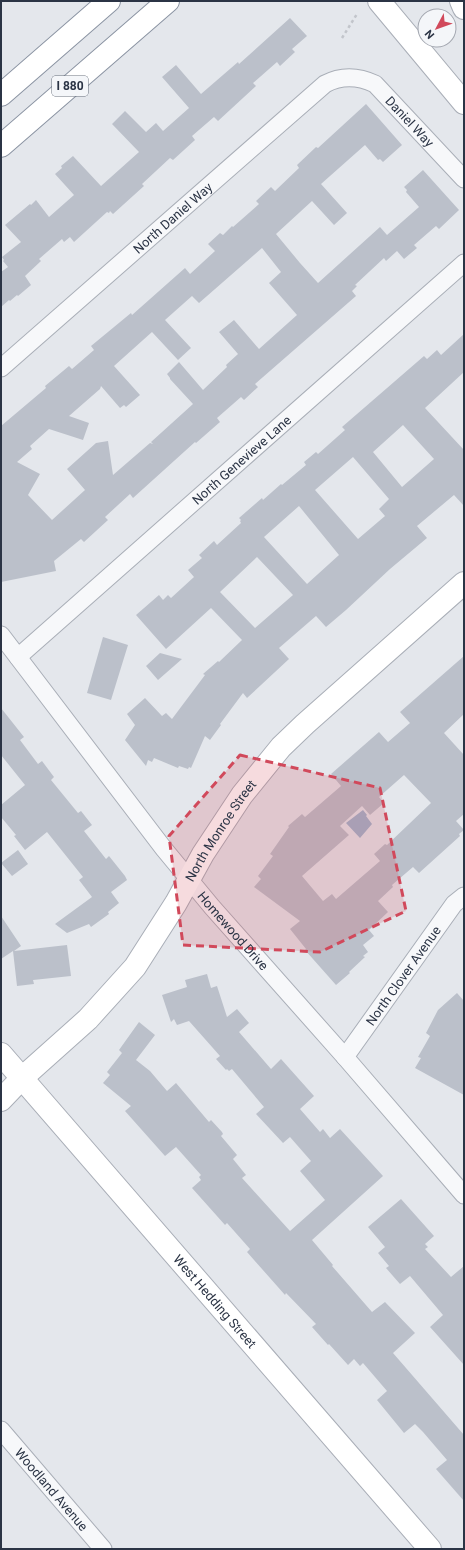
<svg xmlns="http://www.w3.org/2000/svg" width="465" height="1550" font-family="Roboto,sans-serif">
<rect width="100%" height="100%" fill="#e4e7ec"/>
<path fill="#9fb4cc" d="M363 810 367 815 366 816 372 824 360 838 346 823Z"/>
<path fill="#bbc0ca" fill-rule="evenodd" d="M290 18 307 36 292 49 295 52 280 66 277 62 253 83 256 86 218 121 214 117 192 136 195 140 173 160 170 158 142 184 144 186 113 214 110 211 109 213 107 212 74 242 70 237 64 242 62 239 39 259 41 261 25 276 31 285 18 296 17 295 10 301 9 300 1 307V272L8 267 3 261 4 260 2 257 21 242 5 225 30 204 31 205 36 200 49 217 74 195 55 174 62 168 61 166 73 156 101 186 139 152 112 124 125 111 146 132 156 123 163 131 189 108 162 77 176 65 201 94 238 62 239 64Z
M366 104 402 145 383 162 380 159 378 160 365 145 321 184 347 213 334 225 312 201 276 234 300 263 318 283 380 227 387 235 419 207 406 192 407 190 404 187 423 170 459 210 439 229 436 226 414 245 417 248 404 259 397 251 386 261 384 258 355 285 357 286 352 291 356 296 255 384 258 387 244 400 241 397 217 418 220 422 196 443 195 442 133 498 130 494 105 517 108 520 84 542 81 539 54 561 56 571 1 582V426L46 388 45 386 69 366 72 369 94 350 91 346 131 313 132 315 185 268 190 274 215 251 208 244 220 233 223 235 232 226 233 227 259 204 256 201 271 187 275 191 299 168 297 165 316 147 318 148ZM262 248 281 272 269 283 297 315 259 349 234 320 219 332 238 354 226 365 227 367 203 390 179 362 167 374 170 378V379L193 404 151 442 153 444 150 443 113 475 108 441 96 443 67 469 85 490 52 520 28 495 40 474 17 462 32 449 30 446 49 429 83 440 89 423 69 416 100 389 101 386 120 408 124 405 126 407 140 395 114 366 152 332 178 360 191 348 165 320 192 296 199 303Z
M464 334V372L425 408 464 450V506L454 495 417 526 427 538 390 569 346 610 326 627 316 616 279 648 289 659 247 698 243 693 220 724 221 725 210 740 205 736 191 768 189 767 188 769 179 766 178 768 154 758 152 762 148 760 146 766 125 740 135 725 127 714 145 698 162 716 166 713 172 719 205 675 203 674 218 661 219 662 242 640 211 608 166 649 136 615 159 595 163 600 168 595 171 598 194 577 188 570 202 558 199 555 214 541 217 545 241 523 240 521 241 520 239 518 262 498 263 500 281 484 282 485 306 465 304 462 316 452 318 454 345 430 342 427 424 356 427 359 437 350 441 355ZM403 425 434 459 402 487 373 452ZM353 457 389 499 379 509 385 516 358 539 315 490ZM299 506 339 555 307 584 264 537ZM257 557 293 595 255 628 220 592Z
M103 637 128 645 111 700 87 693Z
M160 653 182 659 158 680 146 666Z
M464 656V714L444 733 464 755V814L456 821 464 830 459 834 460 836 419 873 413 867 392 885 393 887 378 901 388 912 369 930 374 936 363 945 368 952 363 956 365 957 349 972 350 973 336 985 305 950 306 949 290 929 300 921 254 887 261 879 258 876 273 856 270 854 289 827 288 826 302 814 305 817 341 786 331 774 379 732 388 742 410 723 400 712ZM404 775 431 803 387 845 385 844 374 854 380 861 336 899 332 894 323 901 302 876 349 835 340 826 362 806 370 815 384 803 379 797Z
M1 708 24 737 20 740 38 764 42 761 54 777 51 780 78 813 81 811 92 825 84 831 106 859 109 856 125 876 127 880 111 892 119 903 108 912 109 914 91 927 89 924 67 933 55 924 92 897 79 880 83 877 47 832 25 850 14 836 16 835 1 817V805L25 785 1 755Z
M18 850 28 864 12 876 1 863Z
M1 916 21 946 14 951 67 945 71 976 33 980 34 984 17 986 13 951 1 959Z
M207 974 211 988 217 986 227 1017 237 1009 249 1023 239 1032 271 1069 281 1059 314 1096 300 1109 320 1132 323 1129 330 1138 340 1129 383 1176 312 1240 333 1265 332 1266 372 1312 385 1302 415 1333 393 1353 464 1435V1501L436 1469 447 1460 423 1432 415 1424 404 1433 377 1400 387 1391 363 1363 360 1366 354 1359 348 1365 329 1344 328 1345 312 1327 316 1324 286 1293 285 1295 247 1252 250 1249 227 1223 225 1225 192 1188 201 1180 199 1177 201 1175 176 1147 165 1156 125 1111 131 1106 103 1083 110 1075 107 1072 122 1053 119 1050 139 1022 155 1035 136 1060 150 1071 167 1091 176 1083 209 1122 211 1120 222 1132 223 1134 221 1136 237 1155 233 1159 246 1175 242 1178 290 1231 325 1200 300 1171 311 1161 290 1137 283 1143 256 1114 264 1107 232 1069 229 1071 227 1069 226 1070 216 1059 220 1056 189 1021 177 1025 174 1019 171 1022 162 995 187 987 185 980Z
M457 993 464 1001V1095L415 1068 421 1058 418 1057 430 1036 426 1033 438 1010Z
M401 1199 434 1236 425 1244 428 1247 425 1249 451 1277 464 1266V1365L430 1327 443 1315 410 1276 400 1284 386 1268 389 1266 378 1253 385 1247 368 1227Z"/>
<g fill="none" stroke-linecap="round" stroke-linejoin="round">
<defs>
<g id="minor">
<path id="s1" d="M1 368 325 84C342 75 358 76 375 84L464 179"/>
<path id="s2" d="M1 635 164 849 212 907 345 1057 464 1195"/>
<path id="s3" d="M18 657 464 263"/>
<path id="s4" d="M345 1057 454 904 464 896"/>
<path id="s5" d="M1 1430 103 1549"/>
</g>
<g id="secondary">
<path d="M379 1 464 103"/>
<path d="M461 1 464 8"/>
<path id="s6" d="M1 1054 430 1549"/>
<path id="s7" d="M1 1100 22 1078 88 1019 135 967 176 903 203 854 242 795 281 747 305 724 464 583"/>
</g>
<path id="motorway" d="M1 95 109 1
M1 146 168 1"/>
</defs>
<use href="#minor" stroke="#a9aeb7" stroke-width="19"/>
<use href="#secondary" stroke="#a9aeb7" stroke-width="24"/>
<use href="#motorway" stroke="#8b94a3" stroke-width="24"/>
<path stroke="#c2c5cb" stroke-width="2.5" stroke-dasharray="3 3" stroke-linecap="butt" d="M342 38 357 14"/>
<use href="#minor" stroke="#f7f8fa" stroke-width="17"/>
<use href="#secondary" stroke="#fff" stroke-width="22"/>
<use href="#motorway" stroke="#fff" stroke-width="22"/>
</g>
<path fill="#d1495b" fill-opacity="0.2" stroke="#d1495b" stroke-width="3" stroke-dasharray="8 5" stroke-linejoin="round" d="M240 755 380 788 406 911 320 952 183 945 169 836Z"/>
<g text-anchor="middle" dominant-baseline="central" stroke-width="4" stroke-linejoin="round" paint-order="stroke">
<rect fill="#f4f6f9" stroke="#676e7b" stroke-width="1" x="52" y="76" width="36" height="20" rx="3"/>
<g font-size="12" font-weight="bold" fill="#2b3445">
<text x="70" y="86">I 880</text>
</g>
<g font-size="13" fill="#2b3445" stroke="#f4f6f9">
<text stroke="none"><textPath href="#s1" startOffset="534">Daniel Way</textPath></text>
<text stroke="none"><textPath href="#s1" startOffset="228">North Daniel Way</textPath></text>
<text stroke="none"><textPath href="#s3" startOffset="298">North Genevieve Lane</textPath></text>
<text stroke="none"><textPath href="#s7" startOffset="350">North Monroe Street</textPath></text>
<text stroke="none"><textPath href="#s2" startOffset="376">Homewood Drive</textPath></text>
<text stroke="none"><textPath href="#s4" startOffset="100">North Clover Avenue</textPath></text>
<text stroke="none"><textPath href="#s6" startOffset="327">West Hedding Street</textPath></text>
<text stroke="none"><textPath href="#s5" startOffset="78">Woodland Avenue</textPath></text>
</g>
</g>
<rect width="465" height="1550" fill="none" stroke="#2b3445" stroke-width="4"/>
<g transform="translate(437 28) rotate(229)"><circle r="19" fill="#f4f6f9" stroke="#a4a8b1"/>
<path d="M0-3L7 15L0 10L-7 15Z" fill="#d1495b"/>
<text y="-6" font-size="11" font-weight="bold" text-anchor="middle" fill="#2b3445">N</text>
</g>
</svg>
